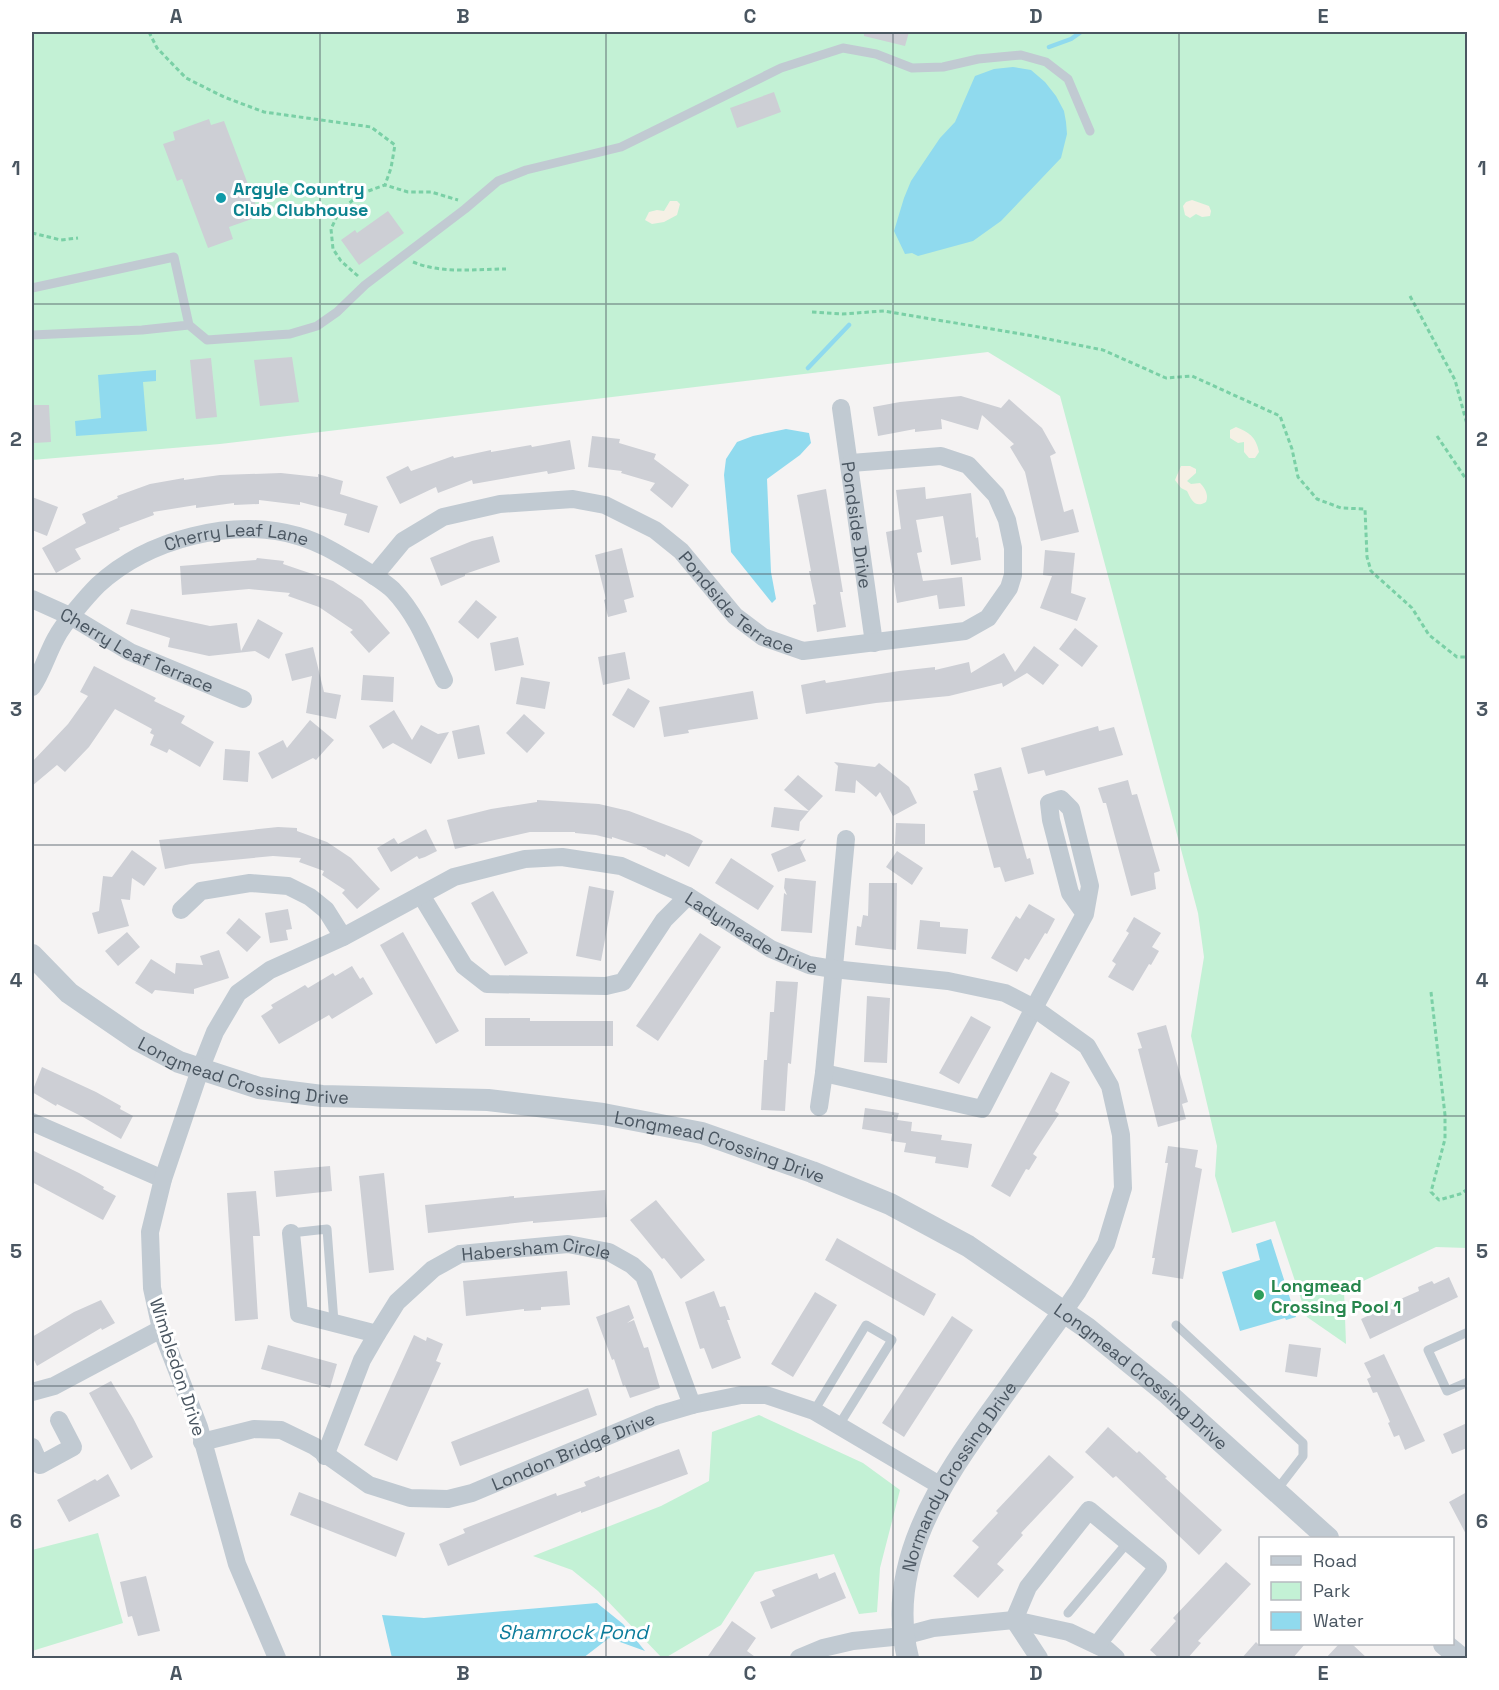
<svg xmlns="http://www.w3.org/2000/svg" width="1499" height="1690" font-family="'Space Grotesk',sans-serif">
<rect width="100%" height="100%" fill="#f5f3f3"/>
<path fill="#c3f1d5" d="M32 32H1467V1248L1436 1247 1344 1290 1346 1344 1307 1317 1275 1221 1232 1233 1215 1176 1217 1146 1191 1036 1204 957 1198 913 1060 396 988 352 220 444 32 460Z
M759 1415 863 1463 900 1490 880 1568 877 1612 859 1614 834 1554 755 1572 721 1625 665 1658H662L598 1591 572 1570 533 1556 661 1506 709 1481 712 1432Z
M98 1533 123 1623 32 1651V1550Z"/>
<path fill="#f5f0e5" d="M1192 200 1209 206 1211 211 1210 216 1202 217 1196 214 1190 218 1185 215 1183 206 1186 202Z
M670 201H677L680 204 677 215 664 222 652 224 645 220 649 212 657 210 664 211Z
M1236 427C1249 432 1256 437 1259 452L1255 458H1249L1244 452V442L1238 443 1230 438V430Z
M1181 466H1190L1196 469V473L1187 481 1191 484 1200 483C1205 488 1209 495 1206 502 1195 509 1191 499 1187 491L1181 488 1175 480Z"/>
<path fill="#90daee" d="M1013 67 1031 70 1045 82 1056 96 1064 111 1066 122 1067 134 1061 158 1001 221 973 241 918 256 912 253 905 254 894 231 904 198 911 181 940 138 955 122 975 76 994 69Z
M156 370V381L143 382 147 431 76 436 75 421 101 418 98 375Z
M786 429 809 433 811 443 800 455 767 479 771 572 776 599 772 603 731 552 724 475 726 459 737 442 753 436Z
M1271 1239 1296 1317 1286 1320 1285 1318 1240 1331 1222 1272 1260 1260 1256 1244Z
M597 1603 623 1624 645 1651 609 1638 583 1658H392L382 1615 424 1618Z"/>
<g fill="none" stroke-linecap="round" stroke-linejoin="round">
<path stroke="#90daee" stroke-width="4.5" d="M1049 47 1071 39 1081 32
M808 368 849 325"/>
</g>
<path fill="#cdcfd5" d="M864 32H909L905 46 864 36Z
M774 92 781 112 737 128 730 108Z
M209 119 211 125 224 121 260 216 229 227 233 239 208 248 182 179 177 181 163 144 175 140 173 132Z
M388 211 404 233 359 265 341 240 355 230 357 233Z
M292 357 299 402 260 406 254 360Z
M211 358 217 417 196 419 190 360Z
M961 396 1001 408 1009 399 1042 428 1056 453 1050 456 1064 512 1073 509 1079 532 1041 541 1025 472 1010 447 1014 444 982 415 978 430 941 419 942 429 915 432V429L878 436 873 407 900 402Z
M32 405H49L51 442 34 443V430H32Z
M592 436 620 439 619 443 656 454 654 459 689 485 672 508 650 490 655 483 621 473 622 471 588 467Z
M570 440 575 469 548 474 547 471 473 484 472 480 438 493 436 487 400 504 386 477 408 466 411 471 453 456 454 458 491 450V452L531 445 532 447Z
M281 473 318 477V474L343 481 340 494 378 506 369 533 344 525 347 514 300 502V505L259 500V504L234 505V503L196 508V505L153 512 154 515 119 528 120 530 75 549 81 559 56 573 42 548 86 523 82 514 118 498 117 496 150 484 184 478V480L220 475Z
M925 487 926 499 971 493 976 538 978 537 981 560 951 565 943 516 916 520 922 552 917 553 923 581 962 577 965 606 939 609 937 595 897 603 886 532 901 529 896 490Z
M826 489 843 592H840L846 627 817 632 813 605 816 604 809 571H811L797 495Z
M32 497 58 507 47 536 32 530Z
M493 536 500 562 465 574V576L441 586 430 558 472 541Z
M622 548 634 597 624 600 627 612 608 617 604 600 606 599 595 555Z
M1045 550 1075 553 1071 593 1086 598 1077 621 1040 608 1052 576 1043 575Z
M257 558 284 561 283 564 333 581 362 600 390 633 369 653 350 632 353 630 319 607 288 596 290 593 249 589 182 595 180 566 256 560Z
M476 600 497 617 478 639 458 622Z
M131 609 210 626 237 623 241 651 258 619 283 633 269 659 255 651 209 656 168 647 170 638 126 624Z
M1075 628 1098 646 1082 667 1059 649Z
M518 637 524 665 495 671 490 643Z
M1034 646 1059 665 1043 685 1027 673 1003 687 1002 683 949 696 876 703 806 714 801 685 825 680 826 683 899 671 935 667V670L969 662 971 673 1004 653 1015 672Z
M313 647 324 692 341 695 336 719 306 713 312 676 292 681 285 654Z
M625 652 630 679 603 685 598 657Z
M94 666 156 698 154 701 185 716 181 723 214 742 200 767 169 749 167 753 150 745 154 735 150 733 152 729 115 709 89 747 65 772 57 765 32 786V762L68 724 88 696 80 692Z
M363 675 394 677 393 702 361 700Z
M521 677 550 682 545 709 516 704Z
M628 688 650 701 634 728 612 715Z
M753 691 758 719 688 730 689 733 664 737 659 707Z
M394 710 412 740 421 725 438 734 449 732 431 764 393 743 383 749 369 726Z
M524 714 545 733 527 753 506 733Z
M310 720 334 740 316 760 313 758 272 779 258 753 283 740 287 748Z
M479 725 485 754 458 759 452 731Z
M1098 726 1099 731 1114 727 1123 755 1046 776 1044 770 1028 774 1021 748Z
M225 749 250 751 248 782 223 780Z
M834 762 875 767 879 763 909 787 917 803 893 816 880 792 876 797 856 780 855 793 835 791 838 766Z
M1001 767 1027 859 1030 858 1034 874 1005 882 1000 867 994 868 973 791 978 790 974 774Z
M798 775 823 796 809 811 784 790Z
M1128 780 1132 795 1137 794 1160 871 1154 873 1156 889 1131 896 1106 803H1103L1098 788Z
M537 800 599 804 629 811 690 834 703 841 689 867 666 854 665 857 647 849V848L612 837V839L596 835 575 833V832H530L455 849 447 820 491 809 537 802Z
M774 807 809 811 800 822 799 831 771 827Z
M896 823 925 824V844H895Z
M278 827 297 828V831L327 842 351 858 380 889 357 909 342 893 345 890 322 875 324 871 299 862 301 858 273 856 191 864 165 869 159 840Z
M426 829 437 851 425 857 419 859 417 856 391 872 377 848 394 838 398 844Z
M806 839 800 848 806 861 778 872 771 854Z
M132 850 157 868 144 886 132 878 130 900 121 899 129 926 98 934 92 913 99 911 103 876 112 877Z
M897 851 923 868 912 885 886 867Z
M731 858 774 886 758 910 715 883Z
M785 878 816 881 812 933 781 931 784 893 787 895 784 888Z
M869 883H897L896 950 855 945 857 926 861 927 863 915 868 916Z
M589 886 614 891 601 961 576 956Z
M493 891 528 953 505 966 471 903Z
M1029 904 1055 919 1047 934 1045 933 1029 960 1025 958 1017 972 991 958 1016 916 1020 919Z
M288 909 292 929 286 930 288 940 270 943 265 913Z
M1134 917 1161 933 1152 947 1159 951 1151 965 1149 964 1133 991 1108 977 1116 964 1112 961 1129 933 1126 931Z
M239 918 261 937 247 952 226 933Z
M920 920 940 922V927L968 929 966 954 917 949Z
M127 932 140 947 118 966 105 951Z
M403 932 459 1031 436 1044 380 945Z
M700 933 721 947 658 1041 636 1026Z
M219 950 229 978 194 989V994L155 990 152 994 135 983 151 959 175 974 176 963 203 965 200 956Z
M352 966 360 979 363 977 373 994 332 1019 329 1015 279 1044 261 1016 273 1008 271 1005 305 985 308 988 333 973 335 976Z
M776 981 798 982 791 1064 788 1063 785 1111 761 1110 764 1060H767L770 1012H774Z
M867 996 890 998 887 1063 864 1062Z
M971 1016 991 1027 959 1084 939 1073Z
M485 1018H530V1021H613V1046H485Z
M1166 1025 1188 1102 1182 1104 1186 1119 1158 1127 1138 1049 1142 1048 1137 1033Z
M42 1067 96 1092 121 1106 120 1109 133 1116 121 1139 83 1117 57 1104 56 1106 32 1092Z
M1051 1072 1070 1082 1055 1111 1059 1114 1033 1154 1037 1157 1029 1170 1026 1169 1010 1197 991 1186Z
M865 1108 899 1113 897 1120 912 1122 911 1131 942 1135 941 1140 972 1144 968 1168 935 1163 936 1157 904 1152 906 1143 891 1141 892 1134 862 1129Z
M1168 1146 1198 1150 1195 1167 1202 1169 1183 1279 1152 1274 1155 1258H1152L1168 1163H1165Z
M32 1150 79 1173 104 1187 103 1189 116 1196 103 1220 32 1182Z
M330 1166 332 1191 276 1197 274 1171Z
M384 1173 394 1270 369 1273 359 1176Z
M605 1190 607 1217 533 1223V1221L428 1233 425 1205 514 1196V1198Z
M256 1191 260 1236H253L258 1319 235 1321 227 1193Z
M656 1200 705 1260 681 1279 664 1258 662 1259 630 1220Z
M837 1238 936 1294 924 1316 825 1260Z
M567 1271 570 1305 541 1307V1310L524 1311V1309L466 1316 463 1281Z
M1449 1277 1458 1297 1370 1339 1361 1319 1376 1312 1374 1308 1388 1302 1389 1304 1419 1291 1418 1287 1432 1281 1434 1284Z
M714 1291 720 1307 725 1306 730 1320H727L741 1358 712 1369 704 1348 700 1349 685 1302Z
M815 1292 837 1305 793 1377 771 1364Z
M101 1300 115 1323 102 1330 101 1328 37 1366 32 1356V1337L74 1312Z
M629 1305 634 1318 627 1323 634 1320 644 1348 648 1347 660 1388 630 1398 625 1385 623 1386 614 1359 612 1360 596 1317Z
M952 1316 973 1330 904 1437 882 1423Z
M414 1335 426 1341 427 1337 443 1344 436 1361 441 1363 397 1461 364 1445Z
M1289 1344 1321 1348 1317 1377 1285 1372Z
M268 1345 337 1364 330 1388 261 1369Z
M1384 1354 1425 1441 1405 1450 1399 1435 1394 1437 1388 1423 1390 1422 1377 1392 1373 1393 1367 1379 1371 1377 1364 1363Z
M111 1381 133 1418 153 1457 131 1470 89 1393Z
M588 1388 597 1415 460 1466 451 1442Z
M1467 1423V1448L1452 1454 1443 1434Z
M1108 1427 1137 1453 1139 1451 1167 1477 1165 1478 1222 1530 1199 1555 1116 1476 1113 1478 1085 1452Z
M679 1449 688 1474 581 1513V1511L448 1566 439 1544 465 1533 463 1529 556 1493 557 1496 586 1486 584 1482 599 1476 600 1478Z
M1049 1455 1074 1477 1021 1533 1023 1535 997 1564 1004 1570 978 1598 953 1576 979 1547 972 1541 998 1513 996 1511Z
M108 1474 120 1496 69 1522 57 1500 95 1479 97 1481Z
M299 1492 405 1533 396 1557 290 1515Z
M1467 1492V1536L1449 1502Z
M1226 1562 1251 1584 1198 1641 1201 1643 1187 1659H1160L1150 1650 1176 1621 1173 1618Z
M835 1572 846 1598 771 1629 760 1602 775 1596 772 1590 817 1573 819 1579Z
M146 1576 160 1631 138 1636 132 1616 128 1617 120 1582Z
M732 1621 756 1638 747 1651 758 1659H706Z
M1256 1642 1259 1645 1305 1644 1292 1659H1241Z
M1339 1644H1352L1368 1659H1325Z"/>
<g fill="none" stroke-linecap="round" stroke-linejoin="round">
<path stroke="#7ad0a6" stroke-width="3" stroke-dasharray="4.5 3" stroke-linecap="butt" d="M149 32 157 48 186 78 224 97 264 112 371 127 395 145 391 168 385 185
M32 233 61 240 78 238
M413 262C442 274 475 269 506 269
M358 276 341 261 333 249 331 229 339 212 360 194 385 185 408 192H431L458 200
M1410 296 1455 380 1468 428
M812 312 842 314 884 311 1033 336 1103 350 1166 378 1192 376 1280 416 1292 449 1298 477 1317 499 1341 508 1365 509 1367 557 1371 571 1412 608 1429 635 1457 657H1468
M1437 436 1468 482
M1431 992 1445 1115V1139L1431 1192 1439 1200 1460 1194 1468 1189"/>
<path stroke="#c1cad2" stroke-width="9" d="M32 288 174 257 189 325 142 330 32 335
M189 325 207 340 290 334 317 326 337 312 365 285 465 209 498 181 526 170 621 147 781 68 843 48 876 54 912 68 943 67 978 59 1021 55 1046 62 1068 79 1090 131
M291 1233 327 1229 334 1322
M1176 1325 1303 1443V1456L1276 1491
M1468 1332 1428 1350 1447 1391 1468 1382
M814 1411 866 1325 892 1340 839 1425
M1068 1613 1128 1542"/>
<g stroke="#c1cad2" stroke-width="18">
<path id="s1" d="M841 408 874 643"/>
<path id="s2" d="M374 576 403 541 443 517 500 504 573 499 605 505 655 530 681 551 735 616 763 637 803 651 965 631 988 618 1009 588 1013 575V548L1007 520 996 495 968 465 941 456 851 463"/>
<path id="s3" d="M32 599 72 617 130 652 243 699"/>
<path id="s4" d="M32 687C42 673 47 654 56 638 63 624 87 596 98 585 148 539 233 517 298 536 319 542 337 553 355 564 368 572 382 580 393 590 418 616 429 648 444 680"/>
<path d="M421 895 464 966 487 984 606 986 623 982 664 920 688 896"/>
<path d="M181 910 201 891 250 883 288 886 310 897 326 910 343 937"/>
<path d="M824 1073 982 1109 1034 1008 1085 914 1090 886 1071 809 1061 799 1049 803 1051 820 1070 893 1085 914"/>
<path d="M819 1107 824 1073 846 839"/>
<path d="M32 1122 163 1179"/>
<path d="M291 1233 299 1314 377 1334"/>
<path d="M32 1392 54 1386 161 1329"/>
<path id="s5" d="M202 1442 254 1429 281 1430 314 1446 369 1485 410 1498 448 1499 472 1493 658 1415 692 1405 741 1395H766L814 1411 941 1486"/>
<path d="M32 1447 40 1465 73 1447 59 1420"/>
<path id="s6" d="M325 1456 362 1360 377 1334 397 1302 433 1269 460 1254 568 1244 609 1252 632 1265 644 1276 692 1405"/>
<path id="s7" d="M277 1658 237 1564 199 1427 161 1329 152 1288 150 1232 163 1179 200 1070 215 1032 238 993 270 970 343 937 454 877 525 859 562 857 621 866 688 896 771 949 809 965 833 969 948 981 1005 993 1034 1008 1087 1046 1110 1086 1121 1135 1123 1188 1106 1244 1078 1291 1064 1311"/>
<path d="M799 1658 823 1648 853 1641 903 1636 933 1628 1014 1620 1069 1632 1107 1650 1116 1658"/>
<path d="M1039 1658 1014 1620 1028 1587 1089 1510 1158 1567 1097 1645"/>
</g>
<g stroke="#c1cad2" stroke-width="22">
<path id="s8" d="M32 955 69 993 136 1039 179 1062 259 1088 322 1096 488 1100 603 1114 702 1133 812 1172 890 1204 968 1246 1087 1328 1168 1394 1328 1538"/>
<path d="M1444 1644 1461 1658"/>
<path id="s9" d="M908 1658C884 1564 942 1480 994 1408 1017 1376 1040 1343 1064 1311"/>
</g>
</g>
<path fill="none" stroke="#4a5661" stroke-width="1.5" stroke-opacity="0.55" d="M320 32V1658M606 32V1658M893 32V1658M1179 32V1658M32 304H1468M32 574H1468M32 845H1468M32 1116H1468M32 1386H1468"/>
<circle fill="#0f9aa8" stroke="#fff" stroke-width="2" cx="221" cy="198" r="6"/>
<circle fill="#2e9e5b" stroke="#fff" stroke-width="2" cx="1259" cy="1295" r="6"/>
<g text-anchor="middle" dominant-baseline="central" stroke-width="6" stroke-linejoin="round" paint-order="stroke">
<g font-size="18" font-weight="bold" fill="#0d838f" stroke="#fff" text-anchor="start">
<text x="233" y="188">Argyle Country<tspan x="233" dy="21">Club Clubhouse</tspan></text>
</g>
<g font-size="18" fill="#4a5661" stroke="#fff">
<text stroke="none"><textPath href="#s1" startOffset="118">Pondside Drive</textPath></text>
<text stroke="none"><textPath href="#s4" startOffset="274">Cherry Leaf Lane</textPath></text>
<text stroke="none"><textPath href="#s2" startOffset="423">Pondside Terrace</textPath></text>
<text stroke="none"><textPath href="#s3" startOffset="117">Cherry Leaf Terrace</textPath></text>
<text stroke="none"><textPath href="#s7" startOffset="1266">Ladymeade Drive</textPath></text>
<text stroke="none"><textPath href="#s8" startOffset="248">Longmead Crossing Drive</textPath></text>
<text stroke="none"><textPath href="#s8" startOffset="734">Longmead Crossing Drive</textPath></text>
<text stroke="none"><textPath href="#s6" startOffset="327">Habersham Circle</textPath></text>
<text transform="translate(178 1367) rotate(72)">Wimbledon Drive</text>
<text stroke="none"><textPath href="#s8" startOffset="1220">Longmead Crossing Drive</textPath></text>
<text stroke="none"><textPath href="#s5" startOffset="400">London Bridge Drive</textPath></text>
<text stroke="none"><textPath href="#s9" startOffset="196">Normandy Crossing Drive</textPath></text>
</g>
<g font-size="18" font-weight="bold" fill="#27864d" stroke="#fff" text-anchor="start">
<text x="1271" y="1285">Longmead<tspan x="1271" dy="21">Crossing Pool 1</tspan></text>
</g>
<g font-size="20" font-style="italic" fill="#0c7c9b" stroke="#fff">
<text x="573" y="1632">Shamrock Pond</text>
</g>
</g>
<rect width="1499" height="1690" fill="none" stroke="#ffffff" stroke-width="66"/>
<rect x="1259" y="1537" width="195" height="108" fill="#ffffff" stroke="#b7bbc0" stroke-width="1.5"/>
<rect x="1271" y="1556" width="30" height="9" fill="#c1cad2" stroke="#b7bbc0" stroke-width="1.5"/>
<text x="1313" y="1567" font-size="18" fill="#4a5661">Road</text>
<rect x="1271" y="1582" width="30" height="18" fill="#c3f1d5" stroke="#b7bbc0" stroke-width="1.5"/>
<text x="1313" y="1597" font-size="18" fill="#4a5661">Park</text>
<rect x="1271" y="1612" width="30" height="18" fill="#90daee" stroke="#b7bbc0" stroke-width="1.5"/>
<text x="1313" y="1627" font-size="18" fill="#4a5661">Water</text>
<rect x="33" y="33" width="1433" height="1624" fill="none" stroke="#4a5661" stroke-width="2"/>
<g font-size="20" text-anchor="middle" font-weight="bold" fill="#4a5661">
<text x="176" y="23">A</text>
<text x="463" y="23">B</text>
<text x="750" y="23">C</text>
<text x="1036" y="23">D</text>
<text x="1323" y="23">E</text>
<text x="16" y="175">1</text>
<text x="1482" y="175">1</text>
<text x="16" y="446">2</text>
<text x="1482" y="446">2</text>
<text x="16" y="716">3</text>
<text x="1482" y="716">3</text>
<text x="16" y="987">4</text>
<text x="1482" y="987">4</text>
<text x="16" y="1258">5</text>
<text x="1482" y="1258">5</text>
<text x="16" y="1528">6</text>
<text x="1482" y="1528">6</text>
<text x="176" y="1680">A</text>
<text x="463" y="1680">B</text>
<text x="750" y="1680">C</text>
<text x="1036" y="1680">D</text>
<text x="1323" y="1680">E</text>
</g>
</svg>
